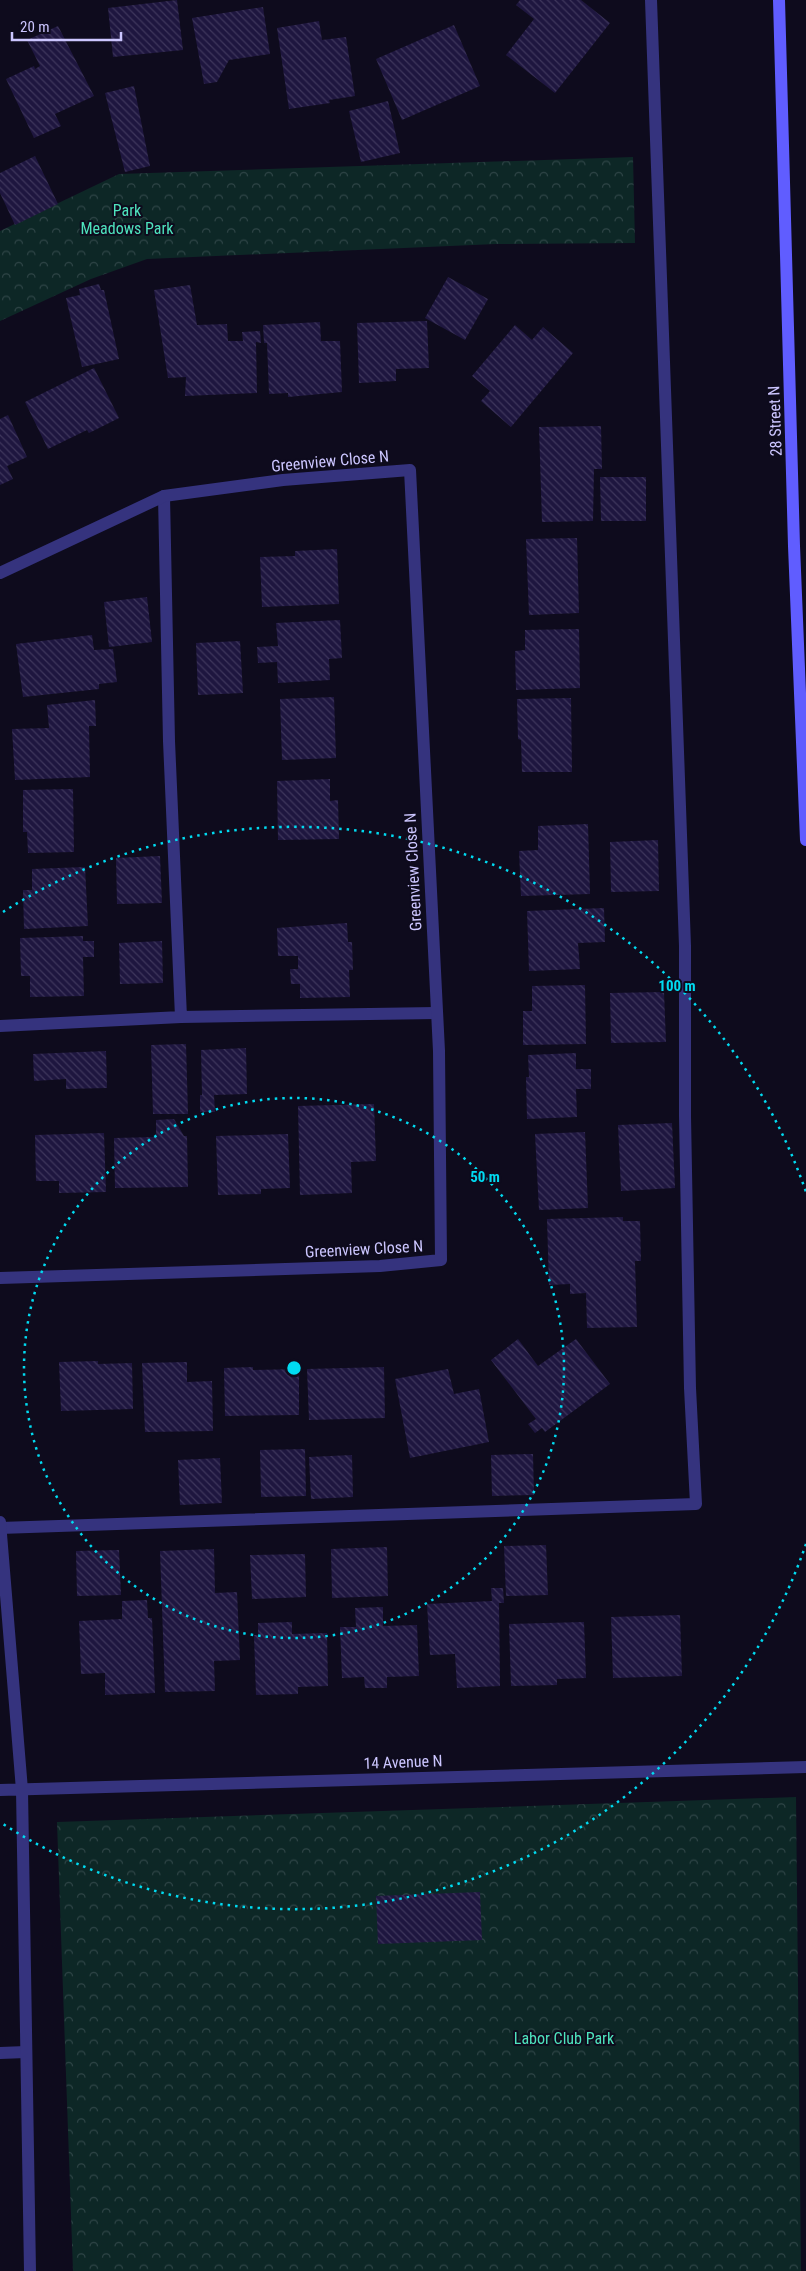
<svg xmlns="http://www.w3.org/2000/svg" width="806" height="2271" font-family="'Roboto Condensed',sans-serif">
<defs>
<pattern id="park-crowns" width="20" height="18" patternUnits="userSpaceOnUse" patternTransform="scale(1.25)"><rect width="20" height="18" fill="#0d2726"/><path d="M2 6a3 3 0 1 1 6 0M12 15a3 3 0 1 1 6 0" fill="none" stroke="#2f4547"/></pattern>
<pattern id="building-back-hatch" width="6" height="6" patternUnits="userSpaceOnUse" patternTransform="scale(1.25)"><rect width="6" height="6" fill="#1e163f"/><path d="M-1 5l2 2M0 0l6 6M5-1l2 2" fill="none" stroke="#3e365c"/></pattern>
</defs>
<rect width="100%" height="100%" fill="#0e0b1d"/>
<path fill="url(#park-crowns)" d="M633 157 635 243 496 244 147 259 91 279 0 321V231L119 174Z
M796 1797 801 2271H73L57 1822Z"/>
<path fill="url(#building-back-hatch)" d="M177 0 183 50 113 57 108 8Z
M520 0H581L610 23 555 93 506 55 534 19 516 5Z
M263 7 270 54 229 60 217 82 204 84 192 18Z
M319 21 322 40 346 37 355 96 329 100 330 103 289 109 277 28Z
M454 25 480 86 402 120 376 59Z
M58 26 94 96 55 114 61 126 34 138 6 79 34 66 35 69 40 66 27 40Z
M134 86 150 166 125 172 105 93Z
M388 101 400 153 361 162 349 111Z
M35 156 58 204 15 225 0 193V173Z
M448 277 488 299 465 340 425 318Z
M99 284 101 290H104L119 359 82 367 66 298 80 295 79 289Z
M190 285 197 325 227 324 228 341H243L242 332 260 331 261 343 256 342 257 393 185 396 186 377 168 378 154 290Z
M427 321 429 368 396 369V381L359 383 357 323Z
M320 322 321 341H340L342 392 288 397V393L269 394 267 343H264L263 325Z
M515 325 532 340 543 327 573 353 511 427 481 401 490 391 472 376Z
M94 368 119 418 89 433 87 430 48 449 25 402Z
M8 415 27 457 7 466 13 479 0 485V419Z
M601 426 602 469H594L593 521 542 522 539 427Z
M600 477H646V521H601Z
M577 538 579 613 529 615 526 539Z
M337 549 339 604 262 607 260 557 295 556V551Z
M147 597 152 642 109 647 104 602Z
M340 620 342 658 329 659 330 680 278 683 277 662 258 663 257 647 278 646 276 623Z
M579 629 580 688 516 690 515 651 525 650V630Z
M92 635 94 650 113 649 117 682 99 684V689L23 697 16 644Z
M240 641 243 693 198 695 196 643Z
M334 697 336 758 282 760 280 699Z
M571 698 572 772H522L521 740 518 739 517 699Z
M95 700 96 726H89L90 777 15 780 12 729 49 728 47 705Z
M330 779V801L338 800 339 839 278 840 277 781Z
M73 789 74 852 28 853 27 832H23V790Z
M588 824 590 894 521 896 519 851 538 850V826Z
M658 840 659 891 611 892 610 842Z
M160 856 162 903 117 904 116 858Z
M85 867 88 926 24 929 23 890H32V869Z
M604 908 605 942 578 943 580 969 529 971 527 911Z
M347 923 348 942H352L353 970H349L350 997 300 998V984H291L290 969H298V956H278L277 928Z
M83 936V941H94V957H83L84 996 30 997V976H21L20 938Z
M162 941 163 983 120 984 119 943Z
M585 985 586 1044 523 1045V1011H532V986Z
M664 992 666 1042 611 1043 610 993Z
M186 1044 188 1114H153L151 1045Z
M246 1048 247 1094 214 1095 215 1112H200V1095H202L201 1050Z
M106 1051 107 1088 66 1089V1079L34 1081 33 1054Z
M576 1053V1069H591V1089H576L577 1117 527 1119 526 1077H529L528 1055Z
M374 1104 376 1161 351 1162 352 1193 300 1195 298 1106Z
M174 1119 184 1136H187L188 1187 115 1188 114 1138 156 1137V1120Z
M672 1123 675 1188 621 1191 618 1125Z
M585 1132 588 1208 539 1210 535 1134Z
M104 1133 106 1192 59 1193V1181H36L35 1135Z
M288 1134 290 1188 261 1189V1194L218 1195 216 1136Z
M623 1217V1221H640L641 1261H635L637 1327 587 1328 586 1293 570 1294V1284L549 1285 547 1219Z
M518 1339 538 1366 576 1339 610 1384 545 1432 542 1428 535 1433 528 1424 536 1419 491 1360Z
M98 1361V1364L132 1363 133 1409 61 1411 59 1362Z
M187 1362V1382L212 1381 213 1431 145 1432 142 1363Z
M253 1367V1370L299 1369V1415L225 1416 224 1368Z
M384 1367 385 1418 309 1420 307 1369Z
M448 1369 454 1394 479 1389 489 1442 410 1458 395 1379Z
M305 1449 306 1496 261 1497 260 1450Z
M533 1454 534 1495 492 1496 491 1455Z
M352 1455 353 1497 311 1499 309 1457Z
M220 1458 222 1503 180 1505 178 1460Z
M546 1545 548 1595 506 1596 504 1546Z
M387 1547 388 1596 332 1598 331 1549Z
M214 1549 215 1593 237 1592 240 1660 214 1661 215 1691 165 1692 160 1551Z
M119 1550 121 1595 77 1596 76 1551Z
M305 1554 306 1597 252 1599 250 1555Z
M491 1588H503L504 1603H499L500 1686 457 1688 455 1654 430 1655 427 1604 492 1601Z
M147 1600 148 1618H152L155 1693 105 1695V1673L81 1674 79 1621 122 1619V1601Z
M383 1607V1626L417 1625 419 1676 387 1677V1688H365L364 1677 342 1678 340 1627H356L355 1608Z
M680 1615 682 1676 613 1678 611 1617Z
M292 1622V1634L327 1633 328 1686 298 1687V1694L256 1695 254 1635H258V1623Z
M584 1622 586 1678 557 1679V1685L511 1686 509 1624Z
M480 1892 482 1940 378 1944 376 1896Z"/>
<g fill="none" stroke-linecap="round" stroke-linejoin="round">
<path stroke="#35337e" stroke-width="12" d="M164 496 169 741 181 1017 436 1013
M0 1026 181 1017
M0 1528 696 1504 690 1388 685 1116V946L651 0
M0 2053 26 2052"/>
<path stroke="#35337e" stroke-width="12" d="M0 573 164 496 283 480 410 470 439 1051 441 1260 380 1266 0 1278
M0 1522 22 1790 30 2271
M0 1790 806 1767"/>
<path stroke="#605dff" stroke-width="12" d="M779 0 794 546 806 840"/>
</g>
<g fill="none" stroke="#00dbf1" stroke-width="2.5" stroke-dasharray="2.5 5">
<circle cx="294" cy="1368" r="270"/>
<path d="M806 1544A541 541 0 0 1 3 1824M3 912A541 541 0 0 1 806 1192"/>
</g>
<g text-anchor="middle" dominant-baseline="central" stroke-width="4" stroke-linejoin="round" paint-order="stroke">
<g font-size="16" fill="#4ee3bd" stroke="#0e0b1d">
<text x="127" y="210">Park<tspan x="127" dy="18">Meadows Park</tspan></text>
<text x="564" y="2038">Labor Club Park</text>
</g>
<g font-size="16" fill="#ccc6ff" stroke="#0e0b1d">
<text transform="translate(775 421) rotate(-92)">28 Street N</text>
<text transform="translate(330 461) rotate(-5)">Greenview Close N</text>
<text transform="translate(413 872) rotate(-93)">Greenview Close N</text>
<text transform="translate(364 1249) rotate(-3)">Greenview Close N</text>
<text transform="translate(403 1762) rotate(-2)">14 Avenue N</text>
</g>
</g>
<circle cx="294" cy="1368" r="8" fill="#00dbf1" stroke="#0e0b1d" stroke-width="2.5"/>
<g font-size="15" text-anchor="middle" font-weight="bold" fill="#00dbf1" stroke="#0e0b1d" stroke-width="4" stroke-linejoin="round" paint-order="stroke">
<text x="677" y="991">100 m</text>
<text x="485" y="1182">50 m</text>
</g>
<path d="M12 32v8h109v-8" fill="none" stroke="#ccc6ff" stroke-width="2.5"/>
<text x="20" y="32" font-size="15" fill="#ccc6ff" stroke="#0e0b1d" stroke-width="4" paint-order="stroke">20 m</text>
</svg>
